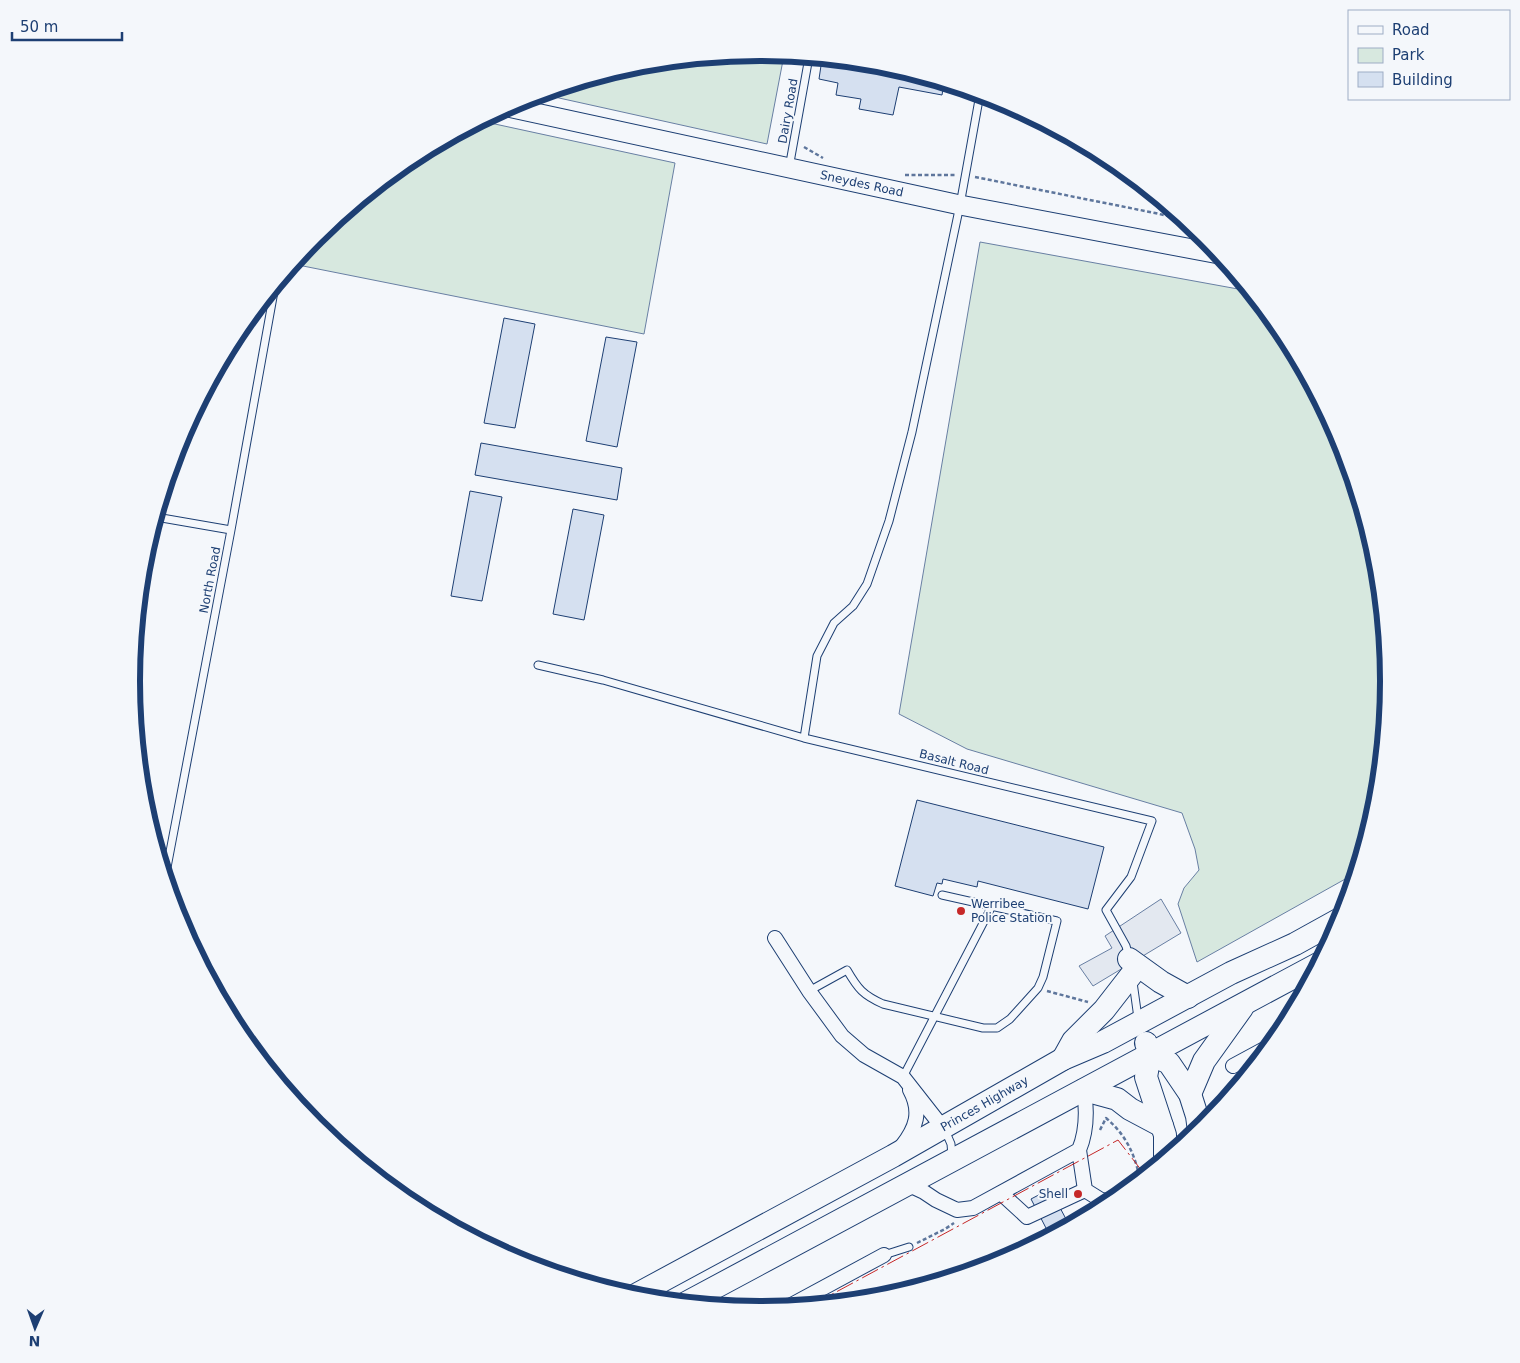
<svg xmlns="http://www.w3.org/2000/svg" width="1520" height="1363" font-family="'DejaVu Sans',sans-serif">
<rect width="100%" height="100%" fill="#f4f7fb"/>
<path fill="#d7e8df" stroke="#687fa3" d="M760 53 784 55 767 144 541 94 638 65Z
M481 121 675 163 644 334 293 264 315 237 411 158Z
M980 242 1249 291 1283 332 1341 441 1377 559 1389 682 1377 804 1356 873 1197 962 1178 904 1184 888 1199 870 1195 849 1182 813 967 749 899 714Z"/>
<path fill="#e3e8f0" stroke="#687fa3" d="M1161 899 1181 933 1093 986 1079 966 1112 948 1105 936Z"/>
<path fill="#d5e0f0" stroke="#1d3f73" d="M822 59 883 65 944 83 942 95 899 87 893 115 859 109 861 99 836 95 838 83 819 79Z
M504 318 535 324 515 428 484 423Z
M606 337 637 342 617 447 586 441Z
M481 443 622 468 617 500 475 475Z
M470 491 502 497 482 601 451 596Z
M573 509 604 515 584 620 553 614Z
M917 800 1104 847 1088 909 978 881 977 887 943 879 942 884 937 883 933 896 895 886Z
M1050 1189 1066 1219 1047 1230 1031 1199Z
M1092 1205 1095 1212 1035 1244 1031 1237Z"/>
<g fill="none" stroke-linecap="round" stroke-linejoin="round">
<defs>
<path id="service" d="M789 168 809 57
M156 517 231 530
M538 665 603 680 804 738 1152 821 1131 877 1106 910 1126 946 1129 957
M804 738 817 656 834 623 853 606 867 584 889 521 912 432 960 205 980 94
M165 878 231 530 275 286
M1133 982 1138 1018
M809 991 847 970C858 989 863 995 883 1004L983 1028H997L1010 1019 1038 988 1043 977 1057 921 942 895
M903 1077 992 906
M945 1130 951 1144 952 1156
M884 1255 909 1247"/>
<path id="minor" d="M775 938 809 991 842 1036 864 1055 903 1077 943 1128
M1233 1066 1270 1046
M902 1146C916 1128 922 1112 910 1090
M1079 1150 1085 1190
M909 1185 924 1192 936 1200 957 1210 973 1208 1079 1150C1087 1131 1087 1110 1084 1090
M1001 1193 1027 1217 1085 1190 1101 1200 1113 1202
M786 1308 884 1255"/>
<g id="secondary">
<path id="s1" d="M508 107 960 205 1219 254"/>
</g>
<g id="trunk">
<path d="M1129 959 1161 982 1188 997"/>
<path d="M1146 1043 1150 1054 1146 1077 1165 1135V1159"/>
<path d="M1150 1054 1169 1063 1190 1094 1197 1116 1199 1131"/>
<path d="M1063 1059 1073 1041 1104 1010 1132 974"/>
<path d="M1084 1090 1117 1099 1130 1109 1162 1126"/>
<path d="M1190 1094 1204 1061 1242 1008"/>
<path id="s2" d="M632 1297 893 1156 1063 1059 1103 1042 1231 973 1295 944 1342 918"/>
<path d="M686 1303 1320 963"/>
</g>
</defs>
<use href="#service" stroke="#1d3f73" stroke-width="9"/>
<use href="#minor" stroke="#1d3f73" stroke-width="16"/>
<use href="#secondary" stroke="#1d3f73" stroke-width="21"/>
<use href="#trunk" stroke="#1d3f73" stroke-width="24"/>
<path stroke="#5e769c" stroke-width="2.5" stroke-dasharray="4 2.5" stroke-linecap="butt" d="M804 147 823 158
M905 175H955
M975 177 1155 213 1185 220
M1047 991 1088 1002
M1100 1130 1106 1118C1126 1135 1135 1154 1140 1180
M917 1243 945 1229 954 1223"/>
<use href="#service" stroke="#f4f7fb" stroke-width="7"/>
<use href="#minor" stroke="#f4f7fb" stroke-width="14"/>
<use href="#secondary" stroke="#f4f7fb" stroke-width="19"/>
<use href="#trunk" stroke="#f4f7fb" stroke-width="22"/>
<path stroke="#c62828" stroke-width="1" stroke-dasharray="18 4 2.5 4" stroke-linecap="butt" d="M812 1305 1118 1140 1145 1175"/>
</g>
<g fill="#c62828" stroke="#f4f7fb" stroke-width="2">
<circle cx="961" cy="911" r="5"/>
<circle cx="1078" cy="1194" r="5"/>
</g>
<g text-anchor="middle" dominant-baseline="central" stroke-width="4" stroke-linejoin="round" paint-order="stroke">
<g font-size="12" fill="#1d3f73" stroke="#f4f7fb">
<text transform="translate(788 111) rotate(-80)">Dairy Road</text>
<text stroke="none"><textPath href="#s1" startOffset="362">Sneydes Road</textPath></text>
<text transform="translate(210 580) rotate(-79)">North Road</text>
<text transform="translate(954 762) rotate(14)">Basalt Road</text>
<text stroke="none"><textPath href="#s2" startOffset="402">Princes Highway</textPath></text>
</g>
<g font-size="12" fill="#1d3f73" stroke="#f4f7fb" text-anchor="start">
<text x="971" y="904">Werribee<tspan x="971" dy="14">Police Station</tspan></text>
<text x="1068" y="1194" text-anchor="end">Shell</text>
</g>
</g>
<path d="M0 0H1520V1363H0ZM140 681a620 620 0 1 1 1240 0a620 620 0 1 1-1240 0Z" fill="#f4f7fb" fill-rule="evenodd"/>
<path fill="none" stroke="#1d3f73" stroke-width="6" d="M140 681a620 620 0 1 1 1240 0a620 620 0 1 1-1240 0Z"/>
<rect x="1348" y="10" width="162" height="90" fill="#f4f7fb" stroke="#9eadc5"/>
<rect x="1358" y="26" width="25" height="8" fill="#f4f7fb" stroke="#9eadc5"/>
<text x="1392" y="35" font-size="15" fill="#1d3f73">Road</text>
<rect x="1358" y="48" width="25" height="15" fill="#d7e8df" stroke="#9eadc5"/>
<text x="1392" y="60" font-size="15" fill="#1d3f73">Park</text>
<rect x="1358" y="72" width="25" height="15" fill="#d5e0f0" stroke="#9eadc5"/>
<text x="1392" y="85" font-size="15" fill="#1d3f73">Building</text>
<g transform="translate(35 1328) rotate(182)" stroke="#f4f7fb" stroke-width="4" paint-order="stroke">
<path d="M0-4L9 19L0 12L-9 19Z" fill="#1d3f73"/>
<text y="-8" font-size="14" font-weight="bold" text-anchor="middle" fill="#1d3f73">N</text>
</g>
<path d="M12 32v8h110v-8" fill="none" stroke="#1d3f73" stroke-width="2.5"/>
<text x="20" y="32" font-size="15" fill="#1d3f73" stroke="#f4f7fb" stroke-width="4" paint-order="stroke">50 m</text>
</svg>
